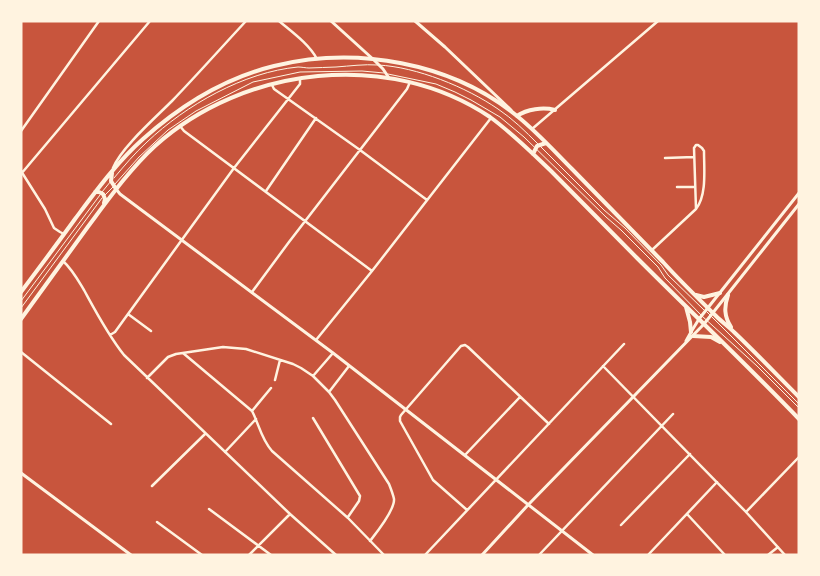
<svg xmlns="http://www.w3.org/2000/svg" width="820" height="576" font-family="Manrope,sans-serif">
<rect width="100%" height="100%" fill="#c8553d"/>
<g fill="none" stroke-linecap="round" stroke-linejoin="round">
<path stroke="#fff3e0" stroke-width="1" d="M388 74 436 84 455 92 471 100 500 117 524 137 606 217 621 230 658 267 665 278 702 316 757 366 799 408
M541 147 604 210 625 228 661 265 668 275 704 310
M114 178C124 166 135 153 147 142 186 105 244 72 298 67 302 67 306 68 309 68 318 68 327 67 336 67 350 66 364 64 378 65 417 67 466 87 498 109 513 119 525 131 538 144
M115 184 139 157 168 130 196 111 253 82 300 72 362 71 384 73
M102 192 111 181
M105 195 113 187
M21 301 100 195
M21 308 102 198
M707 312 799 404"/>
<path stroke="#fff3e0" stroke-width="2.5" d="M279 21C292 32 309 44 317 59
M272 85 274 89 360 150 427 200
M180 126 184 131 372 271
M532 129 658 21
M21 131 99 21
M665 158 694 157
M113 168C121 148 155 118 172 101 197 75 221 48 246 21
M21 171 45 209 54 228 60 232 64 234
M21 174 150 21
M677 187H695
M266 191 316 118
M652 250 696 209C707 195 704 169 704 151L702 148 698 145H696L694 148 696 209
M63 261C72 269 78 280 84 290 96 312 108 335 124 355L290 514 336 555
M252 292 289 242 407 89 410 82
M128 314 151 331
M110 335 115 332 128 314 234 168 300 84V79
M316 340 372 271 491 118
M21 352 111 424
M183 353 252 411C259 424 261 439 272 451L348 518 384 555
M603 366 746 512 785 555
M313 376 333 353
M147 378 168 357 176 354 223 347 246 349 293 364 301 368 313 376 329 392 335 400 389 484C391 489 393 494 394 499 395 510 377 532 370 541
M275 380 280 360
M329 392 349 366
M252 411 271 388
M313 418 360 496 359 501 348 517
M225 452 256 419
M465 455 520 397
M152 486 205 434
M209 509 271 555
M467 510 433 480 400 421V417L401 415 461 346 465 345 468 347 549 424
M746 512 799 457
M687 514 725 555
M157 522 202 555
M621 525 690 454
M249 555 290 514
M425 555 624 344
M539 555 673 414
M648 555 717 482
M768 555 778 547"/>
<path stroke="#fff3e0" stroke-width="3" d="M116 189 120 194 333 353 593 555
M686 341 691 332 699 319
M21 473 131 555
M482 555 528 505 704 324"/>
<path stroke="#fff3e0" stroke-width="3" d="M331 21 374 60 383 69 389 78
M415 21 445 47 511 110
M699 319 799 193
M704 324 799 204"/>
<path stroke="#fff3e0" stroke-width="4" d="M517 116C527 109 543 107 555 110
M533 154 537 146 546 143
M112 173 111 181 116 189
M95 192H99L103 194 105 199 104 203
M21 292C39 268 57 244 75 219 96 191 117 162 143 139 180 106 225 78 274 66 356 46 451 62 517 116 537 132 554 151 572 169 602 200 633 231 663 262 680 281 698 298 716 316 722 322 729 327 735 333 757 354 778 376 799 397
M696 295 704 297 720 293
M728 295C724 307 724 316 731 327
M686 307 690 322 691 332
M21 319C43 289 65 258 87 228 108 200 129 170 155 146 244 66 389 49 490 117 512 133 531 152 551 171 580 200 608 229 637 258 691 312 746 364 799 419
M693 336 711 337 720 342"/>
</g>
<rect width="820" height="576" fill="none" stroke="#fff3e0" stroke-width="45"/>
</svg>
